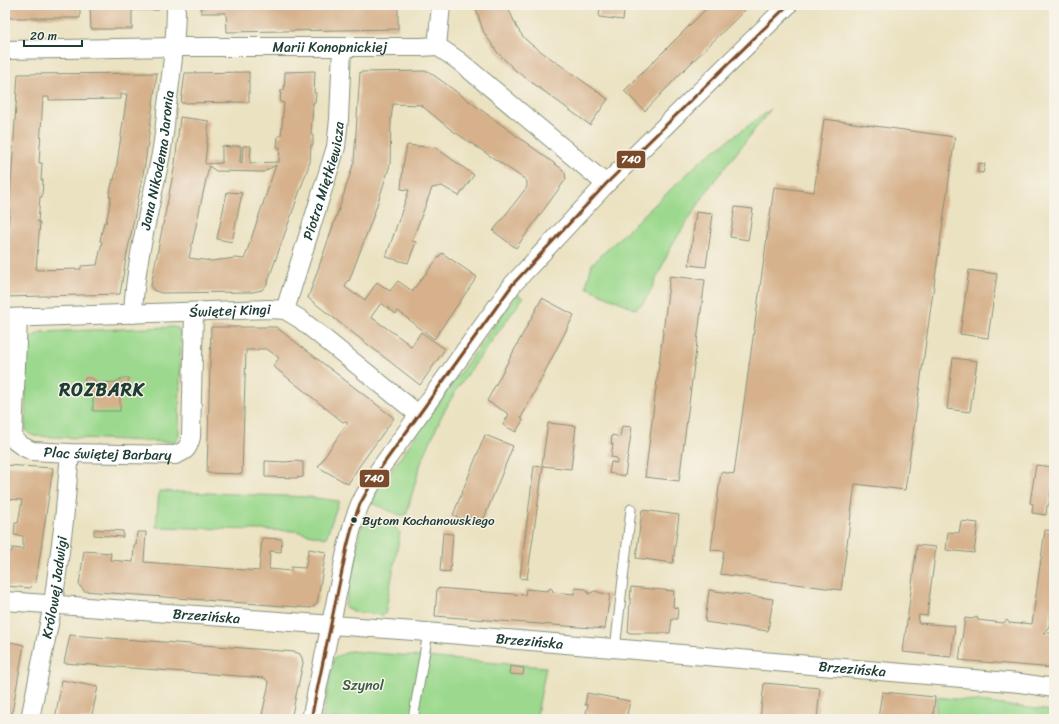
<svg xmlns="http://www.w3.org/2000/svg" width="1059" height="724" font-family="Sriracha,sans-serif">
<rect width="100%" height="100%" fill="#f7f3e8"/>
<filter id="ink" filterUnits="userSpaceOnUse"><feTurbulence type="fractalNoise" baseFrequency=".025" numOctaves="2"/><feDisplacementMap in="SourceGraphic" scale="8" xChannelSelector="R" yChannelSelector="G"/><feConvolveMatrix kernelMatrix="1 2 1 2 8 2 1 2 1" color-interpolation-filters="sRGB"/></filter>
<filter id="wash" filterUnits="userSpaceOnUse"><feTurbulence type="fractalNoise" baseFrequency=".012" numOctaves="4" result="noise"/><feDisplacementMap in="SourceGraphic" scale="16" xChannelSelector="R" yChannelSelector="G"/><feGaussianBlur stdDeviation="0.9" result="paint"/><feColorMatrix in="noise" values="0 0 0 0 0 0 0 0 0 0 0 0 0 0 0 0 0 1.4 0 .05"/><feComposite in="paint" operator="in"/></filter>
<g filter="url(#wash)">
<rect width="100%" height="100%" fill="#ebe2c1"/>
<path fill="#9cd98e" stroke="#5e8b61" d="M771 109 711 185 672 245 652 288 643 303 635 309 586 287 592 264 703 159Z
M517 294 523 298 456 390 441 417 421 463 406 515H400L371 503 378 490 437 405Z
M173 327 178 328 181 335 179 435C177 440 176 441 171 442L34 436C29 434 26 432 25 426L27 348C30 339 32 336 41 332Z
M159 491 309 497 339 501 326 538 295 531 156 527Z
M366 516 395 527 400 533 385 614 382 615 355 612 345 607 360 531Z
M350 651 546 667 536 719H322L334 658Z
M937 697 1054 711V719H935Z"/>
<g id="blocks">
<path fill="#d6b18b" fill-rule="evenodd" d="M5 5H80V18H5Z
M90 5H159V10H132V29H91Z
M201 5H398V29L227 32 226 13H201Z
M475 5H507L517 28 524 38 532 45 608 99 590 125 515 70 497 52 483 31Z
M615 5H625L623 20 599 17 600 7 615 9Z
M710 5H750L680 74 645 111 624 91Z
M315 71 314 93H316L315 103H313L311 135H313V145H311L310 162 267 284 262 290 253 292 161 293 153 290 151 285 175 164 180 117 209 121 205 163 206 164 222 163V146L231 147 232 146H241L240 162 242 163 243 146H251L250 163 279 162 280 147H277L278 136H281L284 103 280 102 281 90H284L285 72ZM276 165 247 251V252L244 259 236 258 211 261 189 258 209 166 216 171 264 172 265 171Z
M428 71 562 169 565 173 566 179 516 248 493 231 527 187V183L526 180 450 129 421 105 393 104 391 119 390 165 373 217 349 281 348 280 345 287 356 295 357 294 365 300 377 282 390 291 398 281 412 291 442 253 477 277 434 339 398 311 396 314 381 303 371 317 409 344V346L411 347 421 332 445 349 420 385 308 298 340 206 354 162 360 72Z
M249 72V102L181 103 185 73Z
M157 73 145 164 125 264 120 294 5 297V278L18 74ZM121 94H127L117 164 114 180 113 179 109 196 111 197 106 223 104 222 100 241 102 242 97 265 81 266V269L36 270 40 222H38L40 197H42L43 180H41L42 163H39L43 97H49V100L121 99Z
M824 119 955 137 905 490 855 484 841 590 720 574 724 551 711 550 721 472 734 474 774 187 814 192Z
M407 145 436 148 474 175 459 196 442 186 432 188 412 241 416 242 408 263 386 257 409 190 401 189 403 166Z
M979 163 985 164 983 173 977 172Z
M227 192 242 193 232 242 217 239Z
M735 207 753 209 748 240 730 237Z
M696 212 713 214 706 267 689 265Z
M969 270 997 274 988 338 960 334Z
M670 276 705 280 679 481 645 477Z
M542 298 574 315 521 418 523 420 516 432 503 425 509 414 487 401Z
M211 327H276L394 418 360 465 348 484 318 467 345 426 348 423 345 421 343 422 273 366 279 358 267 349H258V350H246L242 474 207 473Z
M953 358 977 361 970 412 947 409Z
M85 378H92L98 383 115 382 124 378H129L128 383 120 394V411H93V396L84 383Z
M548 423 576 426 571 469 543 466 542 464Z
M622 426 632 427 625 476 609 473 611 462 617 463V458L611 457 613 444H611L612 435 620 437Z
M485 435 513 446 481 526 453 515Z
M265 461 285 462 295 461 303 462V477L295 478 265 477Z
M5 465 53 468 36 582 30 588 5 586V552H12V548L23 549V536L14 535 15 523H18L22 500 5 499Z
M1036 465 1054 467 1049 505 1047 506 1046 515 1032 513 1033 504 1030 503Z
M534 466 543 467 527 579 520 578Z
M642 510 679 515 673 563 636 558Z
M961 521 978 523 974 553 946 550 948 532 959 533Z
M94 529 123 531V537L94 535Z
M1045 530 1054 531V592L1049 627 1043 633H1054V668L959 660 965 618 972 619 977 617 978 620 1003 623 1007 620 1009 623 1019 624 1022 623 1032 624Z
M137 532H146L144 562 259 571 262 538 282 539 281 552 270 551 269 569 291 571V567L305 568 309 549 326 552 317 603 311 608 84 591 79 585 84 551 111 553 110 560 133 562 134 545H136Z
M443 533 453 534 450 572 440 571Z
M917 545 936 547 927 616 919 615 918 623 955 626 951 657 903 652Z
M631 587 674 591 673 607 678 608 677 619H672L670 633H628Z
M437 588 525 595 526 589 548 591 550 588 552 589 553 592 574 594 575 588 586 589 589 594 594 591 599 592 600 593 610 594 605 629 435 616Z
M709 590 773 599 768 631 705 622Z
M70 635 295 652 300 654 302 658 303 663 291 719H261L269 683 265 678 64 663Z
M5 641 24 645 11 719H5Z
M510 666 524 668 523 675 509 674Z
M62 680 98 687 91 719H55Z
M764 683 820 688 817 719H760Z
M882 692 935 697 933 719H878Z
M587 693 630 701 626 719H592L593 715 586 713 588 705H585Z"/>
</g>
</g>
<g filter="url(#ink)">
<use href="#blocks" fill-opacity="0" stroke="#85907a" stroke-width="1"/>
<g fill="none" stroke-linecap="round" stroke-linejoin="round">
<defs>
<path id="service" d="M615 649 631 509
M413 719 428 633"/>
<g id="minor">
<path d="M437 46 441 5"/>
<path id="s1" d="M5 50 175 47H421L437 46 459 61 606 184"/>
<path id="s2" d="M285 310 336 147 339 119 342 48"/>
<path id="s3" d="M133 314C135 262 150 209 160 159 164 141 165 122 167 105 172 71 176 39 176 5"/>
<path id="s4" d="M5 318 269 309 285 310 300 319 418 414"/>
<path id="s5" d="M18 318 13 436 15 441 22 446 32 451 70 453 175 455C186 451 188 449 191 437L194 312"/>
<path id="s6" d="M5 601 414 631 1020 683 1054 688"/>
<path id="s7" d="M30 719 53 604 64 521 70 453"/>
<path d="M311 719 347 547 354 520 360 504 379 470 513 284 606 184 788 5"/>
</g>
</defs>
<use href="#service" stroke="#85907a" stroke-width="11"/>
<use href="#minor" stroke="#85907a" stroke-width="20"/>
<use href="#service" stroke="#fff" stroke-width="9"/>
<use href="#minor" stroke="#fff" stroke-width="18"/>
<defs>
<path id="bus-1" d="M311 719 347 547 354 520 360 504 379 470 513 284 606 184 788 5"/>
</defs>
<use href="#bus-1" stroke="#f7f3e8" stroke-width="6"/>
<use href="#bus-1" stroke="#7a4b2a" stroke-width="3"/>
</g>
</g>
<circle fill="#1f3d34" stroke="#f7f3e8" stroke-width="1.5" cx="354" cy="520" r="3.5"/>
<g text-anchor="middle" dominant-baseline="central" stroke-width="3" stroke-linejoin="round" paint-order="stroke">
<g font-size="13" fill="#1f3d34" stroke="#f7f3e8" text-anchor="start">
<text x="362" y="520">Bytom Kochanowskiego</text>
</g>
<g font-size="14" fill="#1f3d34" stroke="#f7f3e8">
<text stroke="none"><textPath href="#s1" startOffset="325">Marii Konopnickiej</textPath></text>
<text stroke="none"><textPath href="#s3" startOffset="156">Jana Nikodema Jaronia</textPath></text>
<text stroke="none"><textPath href="#s2" startOffset="135">Piotra Miętkiewicza</textPath></text>
<text stroke="none"><textPath href="#s4" startOffset="225">Świętej Kingi</textPath></text>
<text stroke="none"><textPath href="#s5" startOffset="219">Plac świętej Barbary</textPath></text>
<text stroke="none"><textPath href="#s7" startOffset="134">Królowej Jadwigi</textPath></text>
<text stroke="none"><textPath href="#s6" startOffset="202">Brzezińska</textPath></text>
<text stroke="none"><textPath href="#s6" startOffset="526">Brzezińska</textPath></text>
<text stroke="none"><textPath href="#s6" startOffset="850">Brzezińska</textPath></text>
</g>
<g font-size="14" fill="#385c46" stroke="#f7f3e8">
<text x="363" y="685">Szynol</text>
</g>
<g font-size="18" font-weight="bold" letter-spacing="1" fill="#1f3d34" stroke="#f7f3e8">
<text x="102" y="390">ROZBARK</text>
</g>
</g>
<g stroke="#f7f3e8" stroke-width="1.5">
<rect x="616" y="150" width="30" height="19" rx="4" fill="#7a4b2a"/>
<rect x="359" y="469" width="31" height="19" rx="4" fill="#7a4b2a"/>
</g>
<g font-size="11" text-anchor="middle" font-weight="bold" fill="#fff">
<text x="631" y="163">740</text>
<text x="374" y="482">740</text>
</g>
<rect width="1059" height="724" fill="none" stroke="#f7f3e8" stroke-width="20"/>
<path d="M24 40v6h58v-6" fill="none" stroke="#1f3d34" stroke-width="2"/>
<text x="30" y="40" font-size="12" fill="#1f3d34" stroke="#f7f3e8" stroke-width="3" paint-order="stroke">20 m</text>
</svg>
